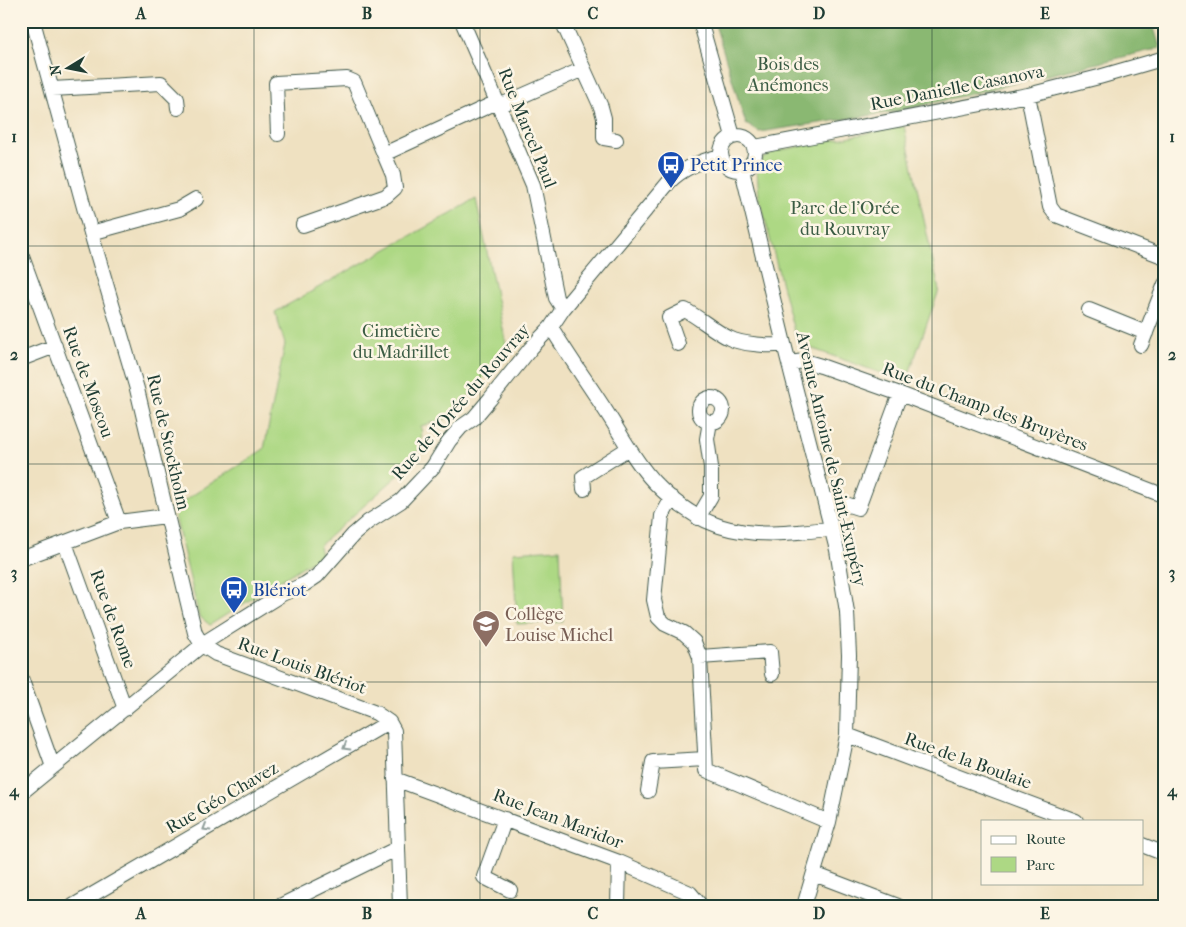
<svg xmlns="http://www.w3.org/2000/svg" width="1186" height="927" font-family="'IM FELL French Canon',serif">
<rect width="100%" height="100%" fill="#fcf5e5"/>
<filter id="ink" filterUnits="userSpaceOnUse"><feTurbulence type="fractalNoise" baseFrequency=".02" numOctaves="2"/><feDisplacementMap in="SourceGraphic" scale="10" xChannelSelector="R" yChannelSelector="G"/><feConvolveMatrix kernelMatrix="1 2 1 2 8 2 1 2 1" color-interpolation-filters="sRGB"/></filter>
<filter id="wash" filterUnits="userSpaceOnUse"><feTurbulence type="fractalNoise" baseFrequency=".0096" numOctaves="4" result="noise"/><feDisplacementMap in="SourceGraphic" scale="20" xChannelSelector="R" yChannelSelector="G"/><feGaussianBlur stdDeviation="1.12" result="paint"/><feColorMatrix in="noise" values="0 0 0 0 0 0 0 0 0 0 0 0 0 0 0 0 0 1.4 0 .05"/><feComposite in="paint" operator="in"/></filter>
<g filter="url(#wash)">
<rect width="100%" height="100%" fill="#efe1c1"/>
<path fill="#add884" stroke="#668a5c" d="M904 126 939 290 906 382 802 345 796 339 759 196 757 170 763 158 776 151Z
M476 199 507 348 452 417 421 426C423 443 421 448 412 463L319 546 321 555 210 625 199 616 173 508 264 449 285 344 275 312Z
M560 549 563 622 517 624 513 552Z"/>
<path fill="#8ab872" stroke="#547a53" d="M714 21H1152L1160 48 900 111 759 132 746 124Z"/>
</g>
<g filter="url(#ink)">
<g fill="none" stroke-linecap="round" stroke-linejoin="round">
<defs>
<path id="minor" d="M33 21 91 233 137 389 195 633 202 645 216 654 376 713 389 722 394 731 400 906
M462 21 533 185 556 298 563 309
M562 21 601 107 604 118V138L616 140
M700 21 733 136
M52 89 161 83 177 99 178 108
M1028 95 1050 207 1056 215 1165 257
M499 106 583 69
M278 134 276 83 347 79 354 82 384 154 497 102
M721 153a17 17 0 1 1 34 0a17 17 0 1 1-34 0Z
M755 147 1028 95 1099 77 1165 58
M742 170 784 344 837 550 847 612 849 655 847 735 829 822 804 906
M303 225 386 196 395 188 393 175 384 154
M91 233 179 209 196 199
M21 254 119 522
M1089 310 1146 333
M551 327C569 357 590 386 609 416 623 438 636 463 654 482 697 527 738 538 798 532 809 531 821 530 832 528
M678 344 669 318 685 310C700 318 714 331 729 338 740 344 772 347 784 344
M1141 345 1165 284
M21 359 55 346
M790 363 804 361 821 366 900 394 1165 496
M699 410a12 12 0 1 1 24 0a12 12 0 1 1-24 0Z
M584 489 583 477 629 448
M672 498 662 516 654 600 658 617 665 624 684 633 694 642 700 657 706 770 829 822
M825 501 833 500 858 508 900 394
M698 518 711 496V467L707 439 710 422
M65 543 125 709
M21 559 119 522 166 516
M700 657 770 652 772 674
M21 678 53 767
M847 735 1076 821
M395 779 619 862 690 893 701 906
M648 791 653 762 705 759
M21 793 207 641 282 594 305 584 317 576 353 535 368 522 401 501 433 467 449 441 461 427 474 418 490 399 531 348 551 327 563 309 669 182C683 168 703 160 721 156
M505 819 484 877 510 890
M1142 845 1165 854
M814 874 898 906
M73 906 389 722
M280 906 398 848
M618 906 619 862"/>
</defs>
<use href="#minor" stroke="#3e5649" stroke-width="16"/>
<use href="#minor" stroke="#fff" stroke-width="14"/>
</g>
<defs><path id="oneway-chevron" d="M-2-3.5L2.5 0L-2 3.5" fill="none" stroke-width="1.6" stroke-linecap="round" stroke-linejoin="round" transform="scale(1.25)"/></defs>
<g stroke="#8f9e9a">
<use href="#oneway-chevron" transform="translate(346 747) rotate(150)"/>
<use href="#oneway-chevron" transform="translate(206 828) rotate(150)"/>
</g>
</g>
<path fill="none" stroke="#1f3d34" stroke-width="1" stroke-opacity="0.55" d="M254 21V906M480 21V906M706 21V906M932 21V906M21 246H1165M21 464H1165M21 682H1165"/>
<defs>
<symbol id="bus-pin" viewBox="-11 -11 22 30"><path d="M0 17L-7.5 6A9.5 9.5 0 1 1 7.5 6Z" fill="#1a4fb4" stroke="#fcf5e5"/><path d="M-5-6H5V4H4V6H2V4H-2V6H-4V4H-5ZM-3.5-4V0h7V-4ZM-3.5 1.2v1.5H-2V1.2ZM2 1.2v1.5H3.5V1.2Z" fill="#fff"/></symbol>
<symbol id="school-pin" viewBox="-11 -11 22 30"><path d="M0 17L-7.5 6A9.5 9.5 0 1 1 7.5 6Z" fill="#8d6e63" stroke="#fcf5e5"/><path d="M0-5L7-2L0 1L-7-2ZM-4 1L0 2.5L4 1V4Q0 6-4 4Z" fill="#fff"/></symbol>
</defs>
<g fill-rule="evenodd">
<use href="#bus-pin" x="655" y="149" width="32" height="43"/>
<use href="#bus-pin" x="218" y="574" width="32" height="43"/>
<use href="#school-pin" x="470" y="608" width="32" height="43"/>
</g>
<g text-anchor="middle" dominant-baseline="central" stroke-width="5" stroke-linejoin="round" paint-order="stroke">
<g font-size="18" fill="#3b5c44" stroke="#fcf5e5">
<text x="788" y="64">Bois des<tspan x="788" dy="21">Anémones</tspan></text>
<text x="845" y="208">Parc de l'Orée<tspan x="845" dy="21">du Rouvray</tspan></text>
<text x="401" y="331">Cimetière<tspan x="401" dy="21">du Madrillet</tspan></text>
</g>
<g font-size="18" fill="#1f3d34" stroke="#fcf5e5">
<text transform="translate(957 88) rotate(-11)">Rue Danielle Casanova</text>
<text transform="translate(527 128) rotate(68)">Rue Marcel Paul</text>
<text transform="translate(88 382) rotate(70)">Rue de Moscou</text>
<text transform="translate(461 402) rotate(-49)">Rue de l'Orée du Rouvray</text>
<text transform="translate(985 407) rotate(21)">Rue du Champ des Bruyères</text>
<text transform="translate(168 442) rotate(77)">Rue de Stockholm</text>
<text transform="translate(831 459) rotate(77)">Avenue Antoine de Saint-Exupéry</text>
<text transform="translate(113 619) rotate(70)">Rue de Rome</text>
<text transform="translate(302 666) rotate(20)">Rue Louis Blériot</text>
<text transform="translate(968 761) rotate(20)">Rue de la Boulaie</text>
<text transform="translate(222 798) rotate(-30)">Rue Géo Chavez</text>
<text transform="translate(558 819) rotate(21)">Rue Jean Maridor</text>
</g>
<g font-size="18" fill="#164399" stroke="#fcf5e5" text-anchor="start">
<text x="690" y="165">Petit Prince</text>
<text x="253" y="590">Blériot</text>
</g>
<g font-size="18" fill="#785e54" stroke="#fcf5e5" text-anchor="start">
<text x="505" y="614">Collège<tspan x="505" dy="21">Louise Michel</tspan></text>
</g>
</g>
<rect width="1186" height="927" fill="none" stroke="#fcf5e5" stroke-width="55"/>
<rect x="981" y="820" width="162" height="65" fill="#fcf5e5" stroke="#a4ab9e"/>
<rect x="991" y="836" width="25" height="8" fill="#ffffff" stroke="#a4ab9e"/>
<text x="1026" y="844" font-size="15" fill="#1f3d34">Route</text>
<rect x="991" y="857" width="25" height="15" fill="#add884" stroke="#a4ab9e"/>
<text x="1026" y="870" font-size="15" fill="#1f3d34">Parc</text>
<g transform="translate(68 68) rotate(260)" stroke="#fcf5e5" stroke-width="4" paint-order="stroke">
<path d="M0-4L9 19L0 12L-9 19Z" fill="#1f3d34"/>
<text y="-8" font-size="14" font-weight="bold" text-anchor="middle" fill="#1f3d34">N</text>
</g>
<rect x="28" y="28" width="1130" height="872" fill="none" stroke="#1f3d34" stroke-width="2"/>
<g font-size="16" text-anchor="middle" font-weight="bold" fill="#1f3d34">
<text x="141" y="19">A</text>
<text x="367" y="19">B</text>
<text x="593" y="19">C</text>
<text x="819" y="19">D</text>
<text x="1045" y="19">E</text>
<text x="14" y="142">1</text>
<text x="1172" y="142">1</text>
<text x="14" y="360">2</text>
<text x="1172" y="360">2</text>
<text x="14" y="578">3</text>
<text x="1172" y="578">3</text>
<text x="14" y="796">4</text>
<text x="1172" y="796">4</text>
<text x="141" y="919">A</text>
<text x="367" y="919">B</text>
<text x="593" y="919">C</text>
<text x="819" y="919">D</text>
<text x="1045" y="919">E</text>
</g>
</svg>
